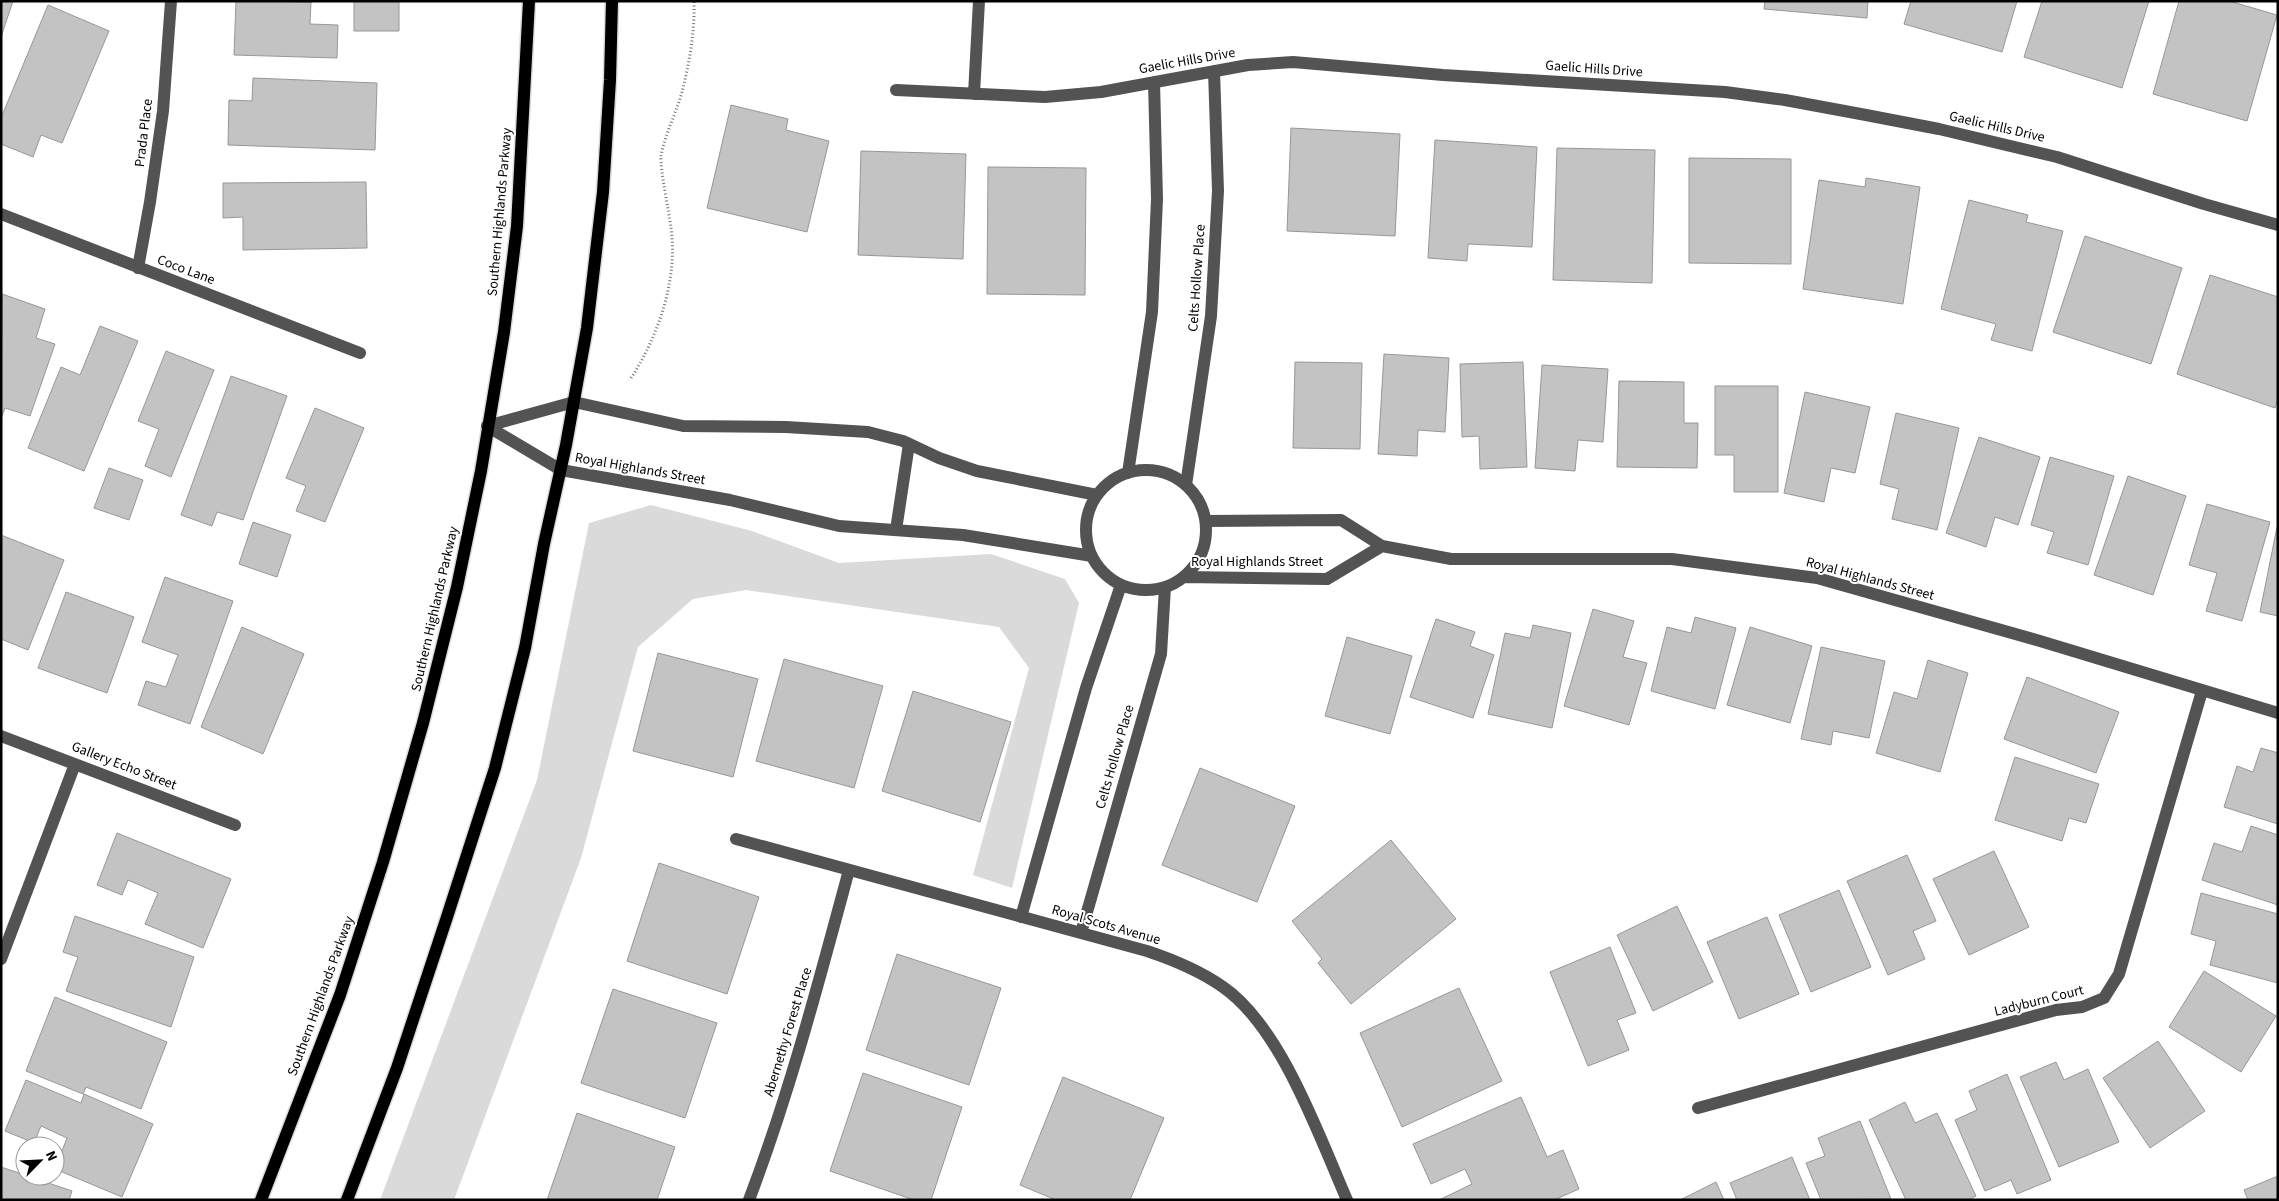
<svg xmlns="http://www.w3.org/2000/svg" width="2279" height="1201" font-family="'Source Sans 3',sans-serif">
<rect width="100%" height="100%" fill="#fff"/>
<path fill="#dadada" d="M651 505 752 531 839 563 991 554 1065 579 1079 603 1012 888 973 875 1029 668 999 627 746 590 693 599 638 647 581 858 454 1200H380L537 780 589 523Z"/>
<path fill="#c3c3c3" stroke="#979797" d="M1 1H13L1 37Z
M236 1 311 2 310 24 338 25 337 58 234 55Z
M354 1H399V31H354Z
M1765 1H1868L1867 18 1764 9Z
M1911 1H2017L2002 52 1904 24Z
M2042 1H2149L2122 88 2024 57Z
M2179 1H2229L2277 15 2247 121 2153 94Z
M48 5 109 31 62 143 41 135 33 157 1 144V118Z
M253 78 377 83 375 150 228 145 229 100 252 101Z
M731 105 788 119 786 130 829 141 807 232 707 208Z
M1291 128 1400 134 1395 236 1287 231Z
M1435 140 1537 147 1532 247 1468 244 1467 261 1428 258Z
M1557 148 1655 150 1652 283 1553 280Z
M861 151 966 154 963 259 858 255Z
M1689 158 1791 159V264L1689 263Z
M988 167 1086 168 1085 295 987 294Z
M1866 178 1920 187 1903 304 1803 289 1819 180 1865 187Z
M366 182 367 248 243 250V217L223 218V183Z
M1969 200 2028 215 2026 222 2063 231 2032 351 1991 340 1996 324 1941 309Z
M2085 236 2182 268 2151 364 2053 332Z
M2210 275 2278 297V398L2275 408 2177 374Z
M2 294 45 309 36 338 55 344 30 416 5 408 1 419Z
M100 326 138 341 84 471 28 448 61 367 80 375Z
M166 351 214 370 171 477 145 466 159 429 138 421Z
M1384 354 1449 358 1445 432 1418 430 1417 456 1378 454Z
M1295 362 1362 363 1360 449 1293 448Z
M1523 362 1527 467 1480 469 1479 436 1462 437 1460 364Z
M1542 365 1608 369 1603 442 1578 440 1575 471 1535 468Z
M231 376 287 396 243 520 217 512 212 526 181 515Z
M1619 381 1684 382V423H1698L1697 468 1617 467Z
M1715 386H1778V492H1734V455H1715Z
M1805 392 1870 407 1855 473 1831 468 1824 502 1784 493Z
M315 408 364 428 325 522 296 511 306 486 286 478Z
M1896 413 1959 428 1937 530 1892 519 1899 489 1880 484Z
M1979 437 2040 457 2018 525 1995 517 1986 547 1946 533Z
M2050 457 2114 476 2088 565 2047 553 2054 532 2031 525Z
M109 468 143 480 129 520 94 508Z
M2128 476 2186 496 2153 595 2094 575Z
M2207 504 2270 522 2242 621 2206 611 2217 573 2189 565Z
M253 522 291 535 277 577 239 564Z
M2277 527H2278V616L2260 612Z
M1 535 64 560 28 650 1 639Z
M165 577 233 601 190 724 138 705 146 681 166 687 178 655 142 642Z
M66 592 134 617 107 693 38 668Z
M1593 609 1634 621 1623 657 1647 663 1629 725 1564 706Z
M1695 617 1736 628 1715 709 1651 691 1667 627 1691 633Z
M1436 619 1475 632 1470 646 1494 655 1473 718 1410 697Z
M1533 625 1571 633 1552 728 1488 714 1505 633 1530 638Z
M242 627 304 654 263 754 201 727Z
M1750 627 1812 646 1790 723 1727 705Z
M1347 637 1412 656 1390 734 1325 716Z
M1821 647 1885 661 1869 738 1833 731 1831 745 1801 739Z
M658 653 758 679 733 777 633 751Z
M784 659 883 686 854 788 756 761Z
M1928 660 1968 673 1940 772 1876 753 1894 692 1917 699Z
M2027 677 2119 712 2096 773 2004 739Z
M913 691 1011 722 980 822 882 791Z
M2261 748 2278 753V824L2224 807 2237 766 2253 772Z
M2015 757 2099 784 2086 823 2069 818 2062 841 1995 820Z
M1200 768 1295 806 1257 902 1162 865Z
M2251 826 2278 835V905L2202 880 2214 843 2242 852Z
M117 833 231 879 203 948 145 924 158 893 128 880 122 895 97 885Z
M1391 840 1456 919 1351 1004 1318 963 1322 959 1292 921Z
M1994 851 2029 927 1969 955 1933 879Z
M1907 855 1936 921 1913 931 1925 959 1888 975 1847 881Z
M659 863 759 897 727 994 627 961Z
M1839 890 1871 967 1811 992 1779 915Z
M2201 893 2278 914V983L2210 965 2216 941 2191 934Z
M1677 906 1713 982 1653 1011 1617 935Z
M75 916 194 957 171 1027 66 991 78 957 63 952Z
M1767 917 1799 994 1739 1019 1707 942Z
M1610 947 1636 1013 1617 1020 1629 1050 1588 1066 1550 972Z
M897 954 1001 988 969 1085 866 1050Z
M2204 971 2276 1016 2241 1072 2169 1027Z
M1459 988 1502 1081 1402 1127 1360 1033Z
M613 989 717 1023 685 1118 581 1083Z
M55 997 167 1042 141 1109 86 1087 83 1094 26 1071Z
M2158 1041 2205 1111 2150 1148 2103 1078Z
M2056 1062 2064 1080 2088 1069 2119 1142 2059 1167 2020 1077Z
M863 1073 962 1107 931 1200H914L830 1171Z
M2007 1074 2051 1180 2017 1194 2011 1180 1985 1191 1955 1120 1977 1110 1969 1091Z
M1063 1077 1164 1118 1130 1200H1056L1020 1185Z
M26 1080 81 1103 84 1094 153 1124 122 1197 55 1169 67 1138 41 1126 34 1143 5 1131Z
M1521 1097 1547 1157 1563 1150 1579 1189 1554 1200H1439L1472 1184 1465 1169 1431 1184 1413 1144Z
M1905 1102 1915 1123 1937 1113 1976 1196 1968 1200H1906L1869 1120Z
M577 1113 675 1147 657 1200H547Z
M1860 1121 1891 1199 1821 1200 1806 1163 1825 1156 1818 1138Z
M1792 1157 1810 1200H1737L1730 1183Z
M1 1167 72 1191 69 1200H1Z
M2278 1176V1200H2248L2244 1190Z
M1716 1182 1724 1200H1680Z"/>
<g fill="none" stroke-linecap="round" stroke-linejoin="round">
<defs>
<path id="major" d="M261 1200 340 995 383 862 423 723 457 587 481 471 504 332 517 226 529 1
M347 1200 397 1068 447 917 495 768 525 648 544 544 566 445 587 328 603 192 610 80 612 1"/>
</defs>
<use href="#major" stroke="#dbdbdb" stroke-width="15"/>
<path stroke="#757575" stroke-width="3" stroke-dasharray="1 2.5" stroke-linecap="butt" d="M631 378C659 335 678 279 671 228 669 211 660 170 661 156 665 133 678 110 683 88 690 60 695 29 694 1"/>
<path stroke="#535353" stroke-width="12" d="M896 90 1045 97 1101 92 1248 65 1293 62 1443 75 1725 92 1785 100 1866 115 1939 129 2057 157 2204 204 2278 225
M974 94 979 1
M1 214 360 353
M138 268 150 202 163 111 171 1
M487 426 574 402 683 426 786 427 868 432 903 441 939 458 977 471 1097 495
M487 426 561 470 730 500 839 526 963 535 1092 556
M1086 530a60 60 0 1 1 120 0a60 60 0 1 1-120 0Z
M1128 473 1152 312 1157 199 1154 82
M1186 485 1211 316 1218 191 1214 71
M896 530 909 444
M1382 546 1451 559H1672L1817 578 2040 641 2278 713
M1184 577 1327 579 1382 546 1341 520 1206 521
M1 736 235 825
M736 839 1147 951C1174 960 1199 970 1223 987 1281 1027 1319 1136 1347 1200
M1021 917 1086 688 1121 585
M1081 933 1161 654 1165 587
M1 959 75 764
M1698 1108 2056 1010 2082 1007 2104 998 2119 974 2202 691
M749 1200C790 1092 819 981 849 870"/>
<use href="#major" stroke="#000" stroke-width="12"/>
</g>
<g text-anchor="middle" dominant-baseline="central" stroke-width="4" stroke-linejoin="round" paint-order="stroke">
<g font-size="14" fill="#000" stroke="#fff">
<text transform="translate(1187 61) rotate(-10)">Gaelic Hills Drive</text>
<text transform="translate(1594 69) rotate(4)">Gaelic Hills Drive</text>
<text transform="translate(1997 127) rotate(13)">Gaelic Hills Drive</text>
<text transform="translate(144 133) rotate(-83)">Prada Place</text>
<text transform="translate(500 212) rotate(-85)">Southern Highlands Parkway</text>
<text transform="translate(186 270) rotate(21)">Coco Lane</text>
<text transform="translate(1197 278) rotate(-86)">Celts Hollow Place</text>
<text transform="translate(640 469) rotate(10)">Royal Highlands Street</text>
<text x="1257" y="562">Royal Highlands Street</text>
<text transform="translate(1870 579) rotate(15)">Royal Highlands Street</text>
<text transform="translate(435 609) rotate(-77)">Southern Highlands Parkway</text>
<text transform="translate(1115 757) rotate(-74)">Celts Hollow Place</text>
<text transform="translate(124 766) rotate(21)">Gallery Echo Street</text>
<text transform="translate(1106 925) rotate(16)">Royal Scots Avenue</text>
<text transform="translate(321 996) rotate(-70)">Southern Highlands Parkway</text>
<text transform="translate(2039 1001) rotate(-14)">Ladyburn Court</text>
<text transform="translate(788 1032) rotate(-73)">Abernethy Forest Place</text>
</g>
</g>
<rect width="2279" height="1201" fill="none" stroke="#000000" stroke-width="5"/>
<g transform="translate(40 1161) rotate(66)"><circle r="24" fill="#ffffff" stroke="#999999"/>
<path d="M0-4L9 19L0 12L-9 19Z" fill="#000000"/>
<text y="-8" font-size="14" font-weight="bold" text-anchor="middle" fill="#000000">N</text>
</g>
</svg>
